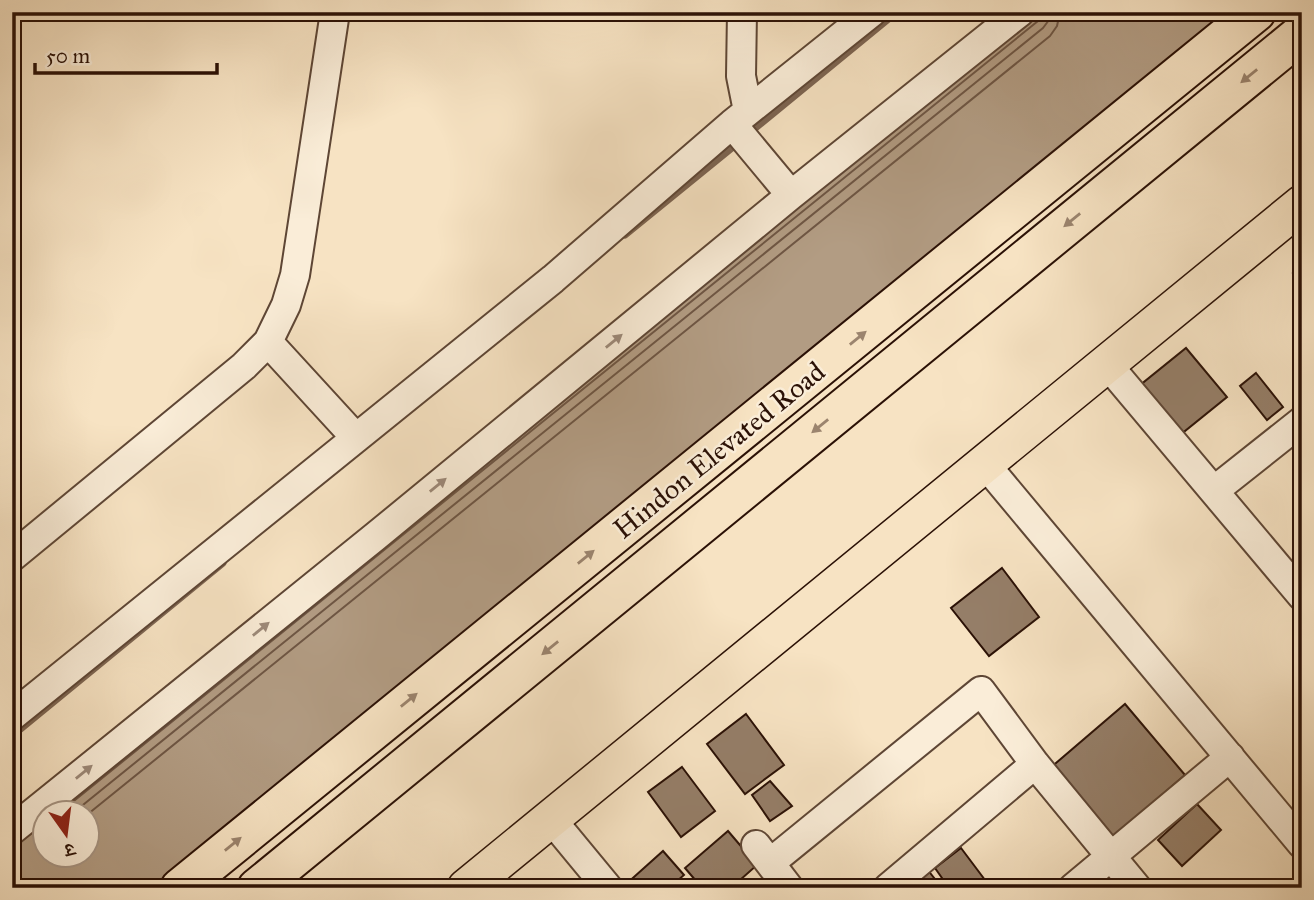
<svg xmlns="http://www.w3.org/2000/svg" width="1314" height="900" font-family="'IM FELL Great Primer','Noto Serif Devanagari',serif">
<rect width="100%" height="100%" fill="#f7e3c3"/>
<filter id="stains"><feTurbulence type="fractalNoise" baseFrequency=".00286" numOctaves="4"/><feColorMatrix values="0 0 0 0 .2 0 0 0 0 .09 0 0 0 0 .02 0 0 0 .5 -.17"/></filter>
<radialGradient id="worn" r=".72"><stop offset=".6" stop-color="#630" stop-opacity="0"/><stop offset="1" stop-color="#630" stop-opacity=".3"/></radialGradient>
<path fill="#b29c83" stroke="#7c6451" stroke-width="2" d="M1037 12H1269L188 888H12V841L45 814 46 855H88V813L48 812 190 700Z"/>
<g fill="none" stroke-linecap="round" stroke-linejoin="round">
<path stroke="#6e5644" stroke-width="2" d="M59 813 1038 21 1041 12
M73 813 1043 28 1049 20 1050 12
M88 814 1050 36 1057 26 1060 12"/>
<path stroke="#7c6451" stroke-width="7" d="M747 135 897 12
M625 235 738 143
M12 736 223 563"/>
</g>
<path fill="#957e68" stroke="#2b1106" stroke-width="2" d="M1302 264V282L1293 273Z
M1186 348 1227 397 1180 435 1139 386Z
M1256 373 1283 407 1267 420 1240 386Z
M1002 568 1039 617 989 656 951 608Z
M1125 704 1185 775 1110 840 1049 769Z
M746 714 784 765 745 794 707 744Z
M682 767 715 811 681 837 648 792Z
M770 781 792 806 770 821 752 795Z
M1197 804 1221 830 1182 866 1158 840Z
M728 831 757 865 731 888H702L685 868Z
M961 848 985 880 974 888H949L935 868Z
M663 851 684 875 669 888H628L625 885Z
M927 869 942 888H903Z"/>
<g fill="none" stroke-linecap="round" stroke-linejoin="round">
<defs>
<path id="minor" d="M742 12 741 76 748 111
M732 124 791 195
M268 342 356 438
M1107 364 1302 596
M985 464 1302 844
M1215 490 1302 421
M12 557 244 366 268 342 286 305 295 275 335 12
M12 716 553 279 732 124 872 12
M551 819 608 888
M12 830 376 536 791 195 1020 12
M756 845 789 888
M770 863 981 691 1035 764 1137 888
M888 888 1035 764
M1073 888 1230 757"/>
<path id="major" d="M466 888 1302 204"/>
<path id="highway" d="M180 888 1256 12
M257 888 1302 33"/>
</defs>
<use href="#minor" stroke="#5e4635" stroke-width="32"/>
<use href="#major" stroke="#2b1106" stroke-width="40"/>
<use href="#highway" stroke="#2b1106" stroke-width="42"/>
<use href="#minor" stroke="#faedd8" stroke-width="28"/>
<use href="#major" stroke="#f7e3c3" stroke-width="37"/>
<use href="#highway" stroke="#f7e3c3" stroke-width="38"/>
</g>
<defs><path id="oneway-solid" d="M-6-.8H1V-3.2L6.5 0L1 3.2V.8H-6Z" transform="scale(1.75)"/></defs>
<g fill="#9b846e">
<use href="#oneway-solid" transform="translate(1249 76) rotate(141)"/>
<use href="#oneway-solid" transform="translate(1072 220) rotate(141)"/>
<use href="#oneway-solid" transform="translate(858 338) rotate(-39)"/>
<use href="#oneway-solid" transform="translate(820 426) rotate(141)"/>
<use href="#oneway-solid" transform="translate(586 557) rotate(-39)"/>
<use href="#oneway-solid" transform="translate(550 648) rotate(141)"/>
<use href="#oneway-solid" transform="translate(409 700) rotate(-39)"/>
<use href="#oneway-solid" transform="translate(233 844) rotate(-39)"/>
</g>
<g fill="#9d8a7a">
<use href="#oneway-solid" transform="translate(614 341) rotate(-39)"/>
<use href="#oneway-solid" transform="translate(438 485) rotate(-39)"/>
<use href="#oneway-solid" transform="translate(261 629) rotate(-39)"/>
<use href="#oneway-solid" transform="translate(84 772) rotate(-39)"/>
</g>
<g text-anchor="middle" dominant-baseline="central" stroke-width="5" stroke-linejoin="round" paint-order="stroke">
<g font-size="28" fill="#2b1106" stroke="#faedd8">
<text transform="translate(719 450) rotate(-39)">Hindon Elevated Road</text>
</g>
</g>
<rect width="1314" height="900" fill="none" stroke="#f7e3c3" stroke-width="42"/>
<rect x="14" y="14" width="1286" height="872" fill="none" stroke="#2b1106" stroke-width="3.5"/>
<rect x="21" y="21" width="1272" height="858" fill="none" stroke="#2b1106" stroke-width="2"/>
<g transform="translate(66 834) rotate(166)"><circle r="33" fill="#faedd8" stroke="#a79584" stroke-width="2"/>
<path d="M0-5L12 26L0 18L-12 26Z" fill="#8f2418"/>
<text y="-10" font-size="19" font-weight="bold" text-anchor="middle" fill="#2b1106">उ</text>
</g>
<path d="M35 63v10h182v-10" fill="none" stroke="#2b1106" stroke-width="3.5"/>
<text x="46" y="63" font-size="21" fill="#2b1106" stroke="#faedd8" stroke-width="5" paint-order="stroke">50 m</text>
<rect width="100%" height="100%" filter="url(#stains)"/>
<rect width="100%" height="100%" fill="url(#worn)"/>
</svg>
